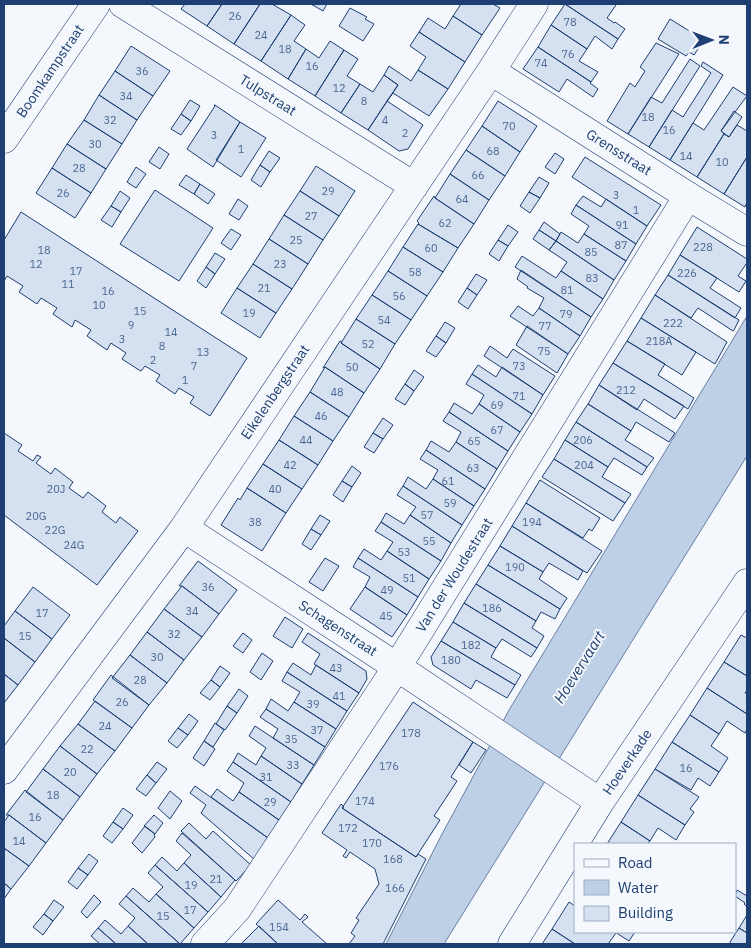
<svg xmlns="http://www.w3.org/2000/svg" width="751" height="948" font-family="'IBM Plex Sans',sans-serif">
<rect width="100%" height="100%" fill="#f4f7fb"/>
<path fill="#bed0e5" stroke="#687fa3" d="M747 316V456L444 944H386L441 836 509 710Z"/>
<path fill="#d5e0f0" stroke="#1d3f73" d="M185 4H222L207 26 181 9Z
M222 4H260L234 44 207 26Z
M260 4H272L291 15 261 61 234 44Z
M311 4H327L323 11Z
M461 4H493L500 8 482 35 453 16Z
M565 4 618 39 612 49 595 36 587 49 551 25Z
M565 4H613L616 5 607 18 614 23 615 22 625 29 618 39Z
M350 8 367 17 365 19 374 24 363 41 339 26Z
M291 15 305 25 294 41 306 49 288 79 261 61Z
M453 16 482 35 465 62 419 32 428 18 445 29Z
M670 19 704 40 694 55 689 52 686 56 658 39Z
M551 25 587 49 579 61 598 72 591 82 538 47Z
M419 32 465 62 448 89 418 70 426 57 410 46Z
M330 41 344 50 315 96 288 79 306 49 319 58Z
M656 43 679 54 628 134 607 121 630 83 635 87 645 71 640 67Z
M131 46 170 71 153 96 115 71Z
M538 47 591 82 590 83 598 89 593 97 567 79 559 92 523 69Z
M344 50 358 59 347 76 360 84 341 113 315 96Z
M690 59 700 66 649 147 628 134 651 97 662 103Z
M703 62 723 75 670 160 649 147 672 110 683 117 711 73 701 66Z
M389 66 411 81 418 70 448 89 429 116 393 93 387 101 398 85 384 75Z
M115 71 153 96 137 120 99 95Z
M384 75 398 85 368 130 341 113 360 84 373 92Z
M733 87 747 96 721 131 724 134 697 177 670 160 693 123 704 130Z
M99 95 137 120 122 144 84 120Z
M190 100 200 106 191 121 181 114Z
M387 101 423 125 408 149 399 151 368 130Z
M498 101 537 126 520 152 482 126Z
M214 105H215L240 122 213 167 187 149 215 106Z
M734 111 742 117 729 137 721 131Z
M181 114 191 121 181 135 171 129Z
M84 120 122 144 106 169 67 144Z
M240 122 266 138 241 177 216 160Z
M737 125 747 131V157L724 194 697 177 724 134 729 137Z
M482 126 520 152 505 176 466 150Z
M67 144 106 169 91 193 52 168Z
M159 147 169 154 160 169 149 162Z
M466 150 505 176 489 200 450 174Z
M269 151 280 158 270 172 260 165Z
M555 153 564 159 555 174 545 167Z
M585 157 661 205 647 226 572 177Z
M747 157V202L745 207 724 194Z
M260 165 270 172 261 187 251 180Z
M316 166 355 191 339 216 300 191Z
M136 167 146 174 136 188 127 182Z
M52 168 91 193 75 218 36 193Z
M450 174 489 200 474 224 435 198Z
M186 175 200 184 194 194 179 185Z
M539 177 549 183 540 198 529 192Z
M200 184 215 194 208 204 194 194Z
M155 190 213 228 179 281 120 244Z
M120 191 130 198 121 212 111 206Z
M300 191 339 216 323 240 284 215Z
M529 192 540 198 530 213 520 206Z
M434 196 435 198 474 224 458 248 418 224 419 223 417 221Z
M583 196 601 207 606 199 647 226 636 244 576 205Z
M238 199 248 206 239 220 229 214Z
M576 205 636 244 626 261 584 234 589 226 571 214Z
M111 206 121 212 112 227 101 220Z
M21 212 247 358 210 416 190 403 194 397 179 388 175 394 156 381 160 375 145 366 141 371 139 370 122 359 126 353 111 343 107 350 87 336 91 330 75 320 72 327 53 314 57 308 41 298 37 304 19 292 23 286 7 276 4 281V240Z
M284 215 323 240 308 264 269 239Z
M544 222 560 234 556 241 539 230Z
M418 224 458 248 443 272 403 247Z
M508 225 518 232 508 246 498 240Z
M697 227 747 259V265L746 264 738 276 746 281 739 292 680 255Z
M231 229 241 235 231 250 221 243Z
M539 230 556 241 549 250 533 239Z
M561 232 578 243 584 234 626 261 614 280 556 241Z
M269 239 308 264 292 289 253 264Z
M498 240 508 246 499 261 489 254Z
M556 241 614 280 603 299 561 271 567 262 549 250Z
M403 247 443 272 427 296 388 271Z
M215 253 225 259 215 274 206 267Z
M680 255 717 278 710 288 741 308 735 318 668 275Z
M522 256 556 278 561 271 603 299 591 317 515 267Z
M253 264 292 289 276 313 237 288Z
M206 267 215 274 206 288 197 281Z
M521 270 591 317 580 336 539 308 544 298 527 288 528 287 517 279Z
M388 271 427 296 411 320 372 295Z
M476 274 487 280 477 295 467 288Z
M668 275 739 320 734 330 733 331 698 308 691 318 655 295Z
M237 288 276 313 260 338 221 313Z
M467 288 477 295 468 309 458 302Z
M372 295 411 320 395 344 356 319Z
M655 295 727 342 715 364 641 318Z
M518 306 533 316 539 308 580 336 568 354 510 316Z
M641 318 696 352 682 375 627 341Z
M356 319 395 344 380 369 341 343Z
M445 322 455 328 446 343 436 336Z
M527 326 568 354 557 373 516 345Z
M436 336 446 343 436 357 426 351Z
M340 341 342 342 341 343 380 369 364 393 325 367 323 368Z
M627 341 665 364 658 375 694 398 688 409 613 363Z
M490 346 507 358 513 349 555 376 543 395 484 356Z
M613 363 684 406 675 419 644 399 637 410 599 385Z
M478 365 496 377 502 367 543 395 532 414 472 374Z
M325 367 364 393 349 417 310 392Z
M414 370 424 377 414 391 405 384Z
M472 374 532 414 520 432 479 404 484 395 466 384Z
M405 384 414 391 405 405 395 399Z
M599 385 675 433 669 442 636 422 631 431 588 404Z
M310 392 349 417 333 441 294 416Z
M454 403 472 414 479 404 520 432 508 451 449 412Z
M588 404 631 431 625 440 654 458 647 467 576 422Z
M449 412 508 451 497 469 456 442 461 432 443 421Z
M294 416 333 441 318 465 279 440Z
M383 418 393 425 383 439 373 433Z
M576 422 647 467 642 475 614 458 608 467 565 440Z
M4 433 22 445 18 451 33 461 37 455 41 457 36 463 51 474 55 468 73 482 69 488 83 498 88 492 106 506 102 512 116 523 120 517 138 531 97 585 4 515Z
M373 433 383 439 374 453 364 447Z
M279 440 318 465 302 489 263 464Z
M565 440 608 467 602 477 631 494 625 503 554 459Z
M431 441 449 452 456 442 497 469 485 489 426 450Z
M426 450 485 489 474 506 433 479 438 470 420 459Z
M554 459 625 503 613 521 542 477Z
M263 464 302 489 286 513 247 488Z
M352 466 361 473 352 487 342 481Z
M408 477 426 489 433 479 474 506 462 525 403 486Z
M540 480 600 518 592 531 589 529 583 538 526 503Z
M342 481 352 487 343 502 333 495Z
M403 486 462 525 451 543 410 515 416 507 397 495Z
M247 488 286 513 262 551 221 525 238 498 240 500Z
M526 503 602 551 587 573 512 526Z
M386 513 404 524 410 515 451 543 441 561 381 522Z
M320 515 330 521 321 535 311 529Z
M381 522 441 561 429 579 387 551 393 542 375 531Z
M512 526 583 571 578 580 549 563 543 572 500 546Z
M311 529 321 535 311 550 302 544Z
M500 546 543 572 539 579 567 598 560 609 488 565Z
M364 549 381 560 387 551 429 579 418 597 358 558Z
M325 558 339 566 323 591 309 582Z
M358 558 418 597 407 615 365 587 370 577 353 567Z
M198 561 237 590 219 614 182 586H179Z
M488 565 560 609 555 619 541 612 536 621 476 584Z
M476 584 536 621 532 628 544 636 537 648 464 603Z
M182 586 219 614 202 637 164 609Z
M33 587 70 615 52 639 15 611Z
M365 587 407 615 392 637 350 609Z
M464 603 537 648 531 657 502 639 496 648 453 622Z
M164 609 202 637 184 660 147 632Z
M15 611 52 639 35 662 4 638V626Z
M285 617 303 629 292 648 273 636Z
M453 622 496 648 491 657 521 675 515 685 441 641Z
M147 632 184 660 167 683 130 655Z
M243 633 252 640 243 653 233 646Z
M308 633 366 671 367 679 359 693 314 664 320 654 302 642Z
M741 635 747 638V676L724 662Z
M4 638 35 662 18 685 4 674Z
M441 641 515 685 507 698 476 680 471 689 433 665 431 657Z
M262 653 273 661 261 680 250 672Z
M130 655 167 683 149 705 112 678Z
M724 662 747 676V690L745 693 747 694V714L707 688Z
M293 663 311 675 316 665 359 693 347 711 287 672Z
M220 666 230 673 220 687 211 680Z
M287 672 347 711 336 729 294 702 300 692 282 681Z
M4 674 18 685 4 703Z
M111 675 149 705 132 728 93 700Z
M211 680 220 687 210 700 200 693Z
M707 688 747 714V729L745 733 727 721 719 734 690 715Z
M239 689 248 696 237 713 227 706Z
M271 699 288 711 294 702 336 729 325 747 266 709Z
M95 701 132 728 115 751 78 724Z
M413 702 473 742 451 777 457 781 434 816 440 820 416 857 342 808Z
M227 706 237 713 225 730 216 724Z
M266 709 325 747 314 765 273 738 278 729 260 717Z
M189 714 198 721 188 735 178 728Z
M690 715 719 734 711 746 728 758 719 772 672 742Z
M215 723 224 730 213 747 204 741Z
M78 724 115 751 97 774 60 746Z
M255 726 314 765 302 784 261 756 266 748 249 736Z
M178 728 188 735 177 748 168 741Z
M204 741 215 749 204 766 193 758Z
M473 742 486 750 471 773 459 765Z
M672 742 719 772 710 786 698 778 691 790 655 769Z
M60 746 97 774 80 797 43 769Z
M238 753 256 765 261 756 302 784 291 802 233 762Z
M157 762 167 769 156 783 147 775Z
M233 762 291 802 279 820 239 792 244 783 227 771Z
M43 769 80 797 63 820 26 792Z
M655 769 699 797 690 809 694 812 685 825 638 795Z
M147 775 156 783 146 796 136 789Z
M195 786 268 838 255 860 201 813 206 805 190 793Z
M217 789 233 801 239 792 279 820 268 838 211 797Z
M25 790 63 820 46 843 9 815H6Z
M170 791 182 801 170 819 158 808Z
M638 795 685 825 676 840 658 828 650 841 621 822Z
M341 804 344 807 342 808 416 857 418 854 426 859 383 944H349L355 936 351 933 359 920 356 918 379 884 375 869 350 852 346 858 343 856 347 850 322 833Z
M123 808 133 815 123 829 113 822Z
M9 815 46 843 29 866 4 848V822Z
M154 815 163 823 155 834 144 826Z
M113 822 123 829 112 843 103 836Z
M621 822 650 841 647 844H607Z
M189 823 206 839 213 831 251 865 236 881 181 831Z
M145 826 155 834 154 835 155 837 142 853 132 843Z
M182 833 235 880 221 897 184 863 191 855 176 841Z
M4 848 29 866 11 889 4 883Z
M89 854 98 861 88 875 78 868Z
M162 857 177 871 184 863 221 897 208 912 155 865Z
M155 865 208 912 194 928 156 894 163 887 148 873Z
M78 868 88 875 77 889 68 882Z
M4 883 11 889 4 899Z
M133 888 149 902 156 894 194 928 180 944 126 896Z
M737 890 747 896V907L744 904 745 903 735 896Z
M94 895 101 902 87 918 81 912Z
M126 896 180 944H148L128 926 135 918 119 904Z
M54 900 64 907 53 921 44 914Z
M278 900 300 920 305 914 308 917 302 922 327 944H278L256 924Z
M569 902 575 906V932H615L616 933 608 944H575L552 929Z
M44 914 53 921 43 935 33 927Z
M747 915V933L739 928Z
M105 920 121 934 128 926 148 944H116L98 928Z
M259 926 278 944H241Z
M98 928 116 944H100L91 936Z
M739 928 747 933V944H731L730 942Z
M552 929 575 944H542Z
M615 932H635L629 941Z"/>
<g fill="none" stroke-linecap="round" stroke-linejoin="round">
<defs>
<path id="minor" d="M123 4 414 186
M491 71 688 196 747 232
M4 139 96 4
M184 528 397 667 600 802
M4 770 184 528 491 71 534 4
M205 944 237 909 397 667 688 196
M512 944 600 802 747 583"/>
</defs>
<use href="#minor" stroke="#1d3f73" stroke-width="29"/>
<use href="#minor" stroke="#f4f7fb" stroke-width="28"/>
</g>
<g text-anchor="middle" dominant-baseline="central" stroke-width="4" stroke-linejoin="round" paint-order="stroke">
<g font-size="11" fill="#4b6792">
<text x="235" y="16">26</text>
<text x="570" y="22">78</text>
<text x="261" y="35">24</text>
<text x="285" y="49">18</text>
<text x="568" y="54">76</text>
<text x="541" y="63">74</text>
<text x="312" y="66">16</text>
<text x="142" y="71">36</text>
<text x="339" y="88">12</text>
<text x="126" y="96">34</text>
<text x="364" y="101">8</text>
<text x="648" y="117">18</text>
<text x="110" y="120">32</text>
<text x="385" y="120">4</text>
<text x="509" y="126">70</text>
<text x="669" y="130">16</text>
<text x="405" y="133">2</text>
<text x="214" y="135">3</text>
<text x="95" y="144">30</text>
<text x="241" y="149">1</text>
<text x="493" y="151">68</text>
<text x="686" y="156">14</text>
<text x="722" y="162">10</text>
<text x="79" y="168">28</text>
<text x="478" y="175">66</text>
<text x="328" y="191">29</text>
<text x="63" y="193">26</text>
<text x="616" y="195">3</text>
<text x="462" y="199">64</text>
<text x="636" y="210">1</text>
<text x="311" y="216">27</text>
<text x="445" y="223">62</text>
<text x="622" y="225">91</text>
<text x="296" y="240">25</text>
<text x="621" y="245">87</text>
<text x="703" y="247">228</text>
<text x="431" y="248">60</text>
<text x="44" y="250">18</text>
<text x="591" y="252">85</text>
<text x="36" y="264">12</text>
<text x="280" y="264">23</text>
<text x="76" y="271">17</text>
<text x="415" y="272">58</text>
<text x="687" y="273">226</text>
<text x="592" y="278">83</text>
<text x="68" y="284">11</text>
<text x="264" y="288">21</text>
<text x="567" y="290">81</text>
<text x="108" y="291">16</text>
<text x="399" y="296">56</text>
<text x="99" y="305">10</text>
<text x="140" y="311">15</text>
<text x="249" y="313">19</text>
<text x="566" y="314">79</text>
<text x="384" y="320">54</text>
<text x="673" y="323">222</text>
<text x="131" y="325">9</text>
<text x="545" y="326">77</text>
<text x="171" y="332">14</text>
<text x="122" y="339">3</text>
<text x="659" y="341">218A</text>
<text x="368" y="344">52</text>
<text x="162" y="346">8</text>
<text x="544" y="351">75</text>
<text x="203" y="352">13</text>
<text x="153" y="360">2</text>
<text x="194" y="366">7</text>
<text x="519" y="366">73</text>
<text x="352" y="367">50</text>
<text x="185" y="380">1</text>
<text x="626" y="390">212</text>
<text x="337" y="392">48</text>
<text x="519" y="396">71</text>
<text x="497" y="405">69</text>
<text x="321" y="416">46</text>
<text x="497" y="430">67</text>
<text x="306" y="440">44</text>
<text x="583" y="440">206</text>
<text x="474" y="441">65</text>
<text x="290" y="465">42</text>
<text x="584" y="465">204</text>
<text x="473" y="468">63</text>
<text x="448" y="481">61</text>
<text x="56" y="489">20J</text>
<text x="275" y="489">40</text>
<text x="450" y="503">59</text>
<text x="427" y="515">57</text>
<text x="36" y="516">20G</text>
<text x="255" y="522">38</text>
<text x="532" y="522">194</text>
<text x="55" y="530">22G</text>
<text x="429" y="541">55</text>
<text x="74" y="545">24G</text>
<text x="404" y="552">53</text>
<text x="515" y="567">190</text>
<text x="409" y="578">51</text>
<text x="208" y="587">36</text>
<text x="387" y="590">49</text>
<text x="492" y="608">186</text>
<text x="192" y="611">34</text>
<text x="42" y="613">17</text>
<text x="386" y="616">45</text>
<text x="174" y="634">32</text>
<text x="25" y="636">15</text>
<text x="471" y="645">182</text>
<text x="157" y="657">30</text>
<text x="451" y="660">180</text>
<text x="336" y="668">43</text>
<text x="140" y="680">28</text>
<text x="339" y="696">41</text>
<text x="122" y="702">26</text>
<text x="313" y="704">39</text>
<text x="105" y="726">24</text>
<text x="317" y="730">37</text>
<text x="411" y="733">178</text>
<text x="291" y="739">35</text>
<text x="87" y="749">22</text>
<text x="293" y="765">33</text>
<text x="389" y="766">176</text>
<text x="686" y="768">16</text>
<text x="70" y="772">20</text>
<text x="266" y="777">31</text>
<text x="53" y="795">18</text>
<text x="365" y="801">174</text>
<text x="270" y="802">29</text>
<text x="35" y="817">16</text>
<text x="348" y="828">172</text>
<text x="19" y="841">14</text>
<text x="372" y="843">170</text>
<text x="393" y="859">168</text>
<text x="216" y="879">21</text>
<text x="191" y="885">19</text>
<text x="395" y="888">166</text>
<text x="190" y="910">17</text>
<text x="163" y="916">15</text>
<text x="279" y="927">154</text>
</g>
<g font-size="14" fill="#1d3f73" stroke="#f4f7fb">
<text transform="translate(50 71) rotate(-56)">Boomkampstraat</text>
<text transform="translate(268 95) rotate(32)">Tulpstraat</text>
<text transform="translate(619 152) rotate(32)">Grensstraat</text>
<text transform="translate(275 392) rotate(-56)">Eikelenbergstraat</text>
<text transform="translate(454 575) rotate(-58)">Van der Woudestraat</text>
<text transform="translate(338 628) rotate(33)">Schagenstraat</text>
<text transform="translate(627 762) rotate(-56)">Hoeverkade</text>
</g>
<g font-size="15" font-style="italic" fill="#1d3f73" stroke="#f4f7fb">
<text transform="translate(579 667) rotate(-58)">Hoevervaart</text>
</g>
</g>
<rect width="751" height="948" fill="none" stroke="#1d3f73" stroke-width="10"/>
<rect x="574" y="843" width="162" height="90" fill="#f4f7fb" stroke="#9eadc5"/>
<rect x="584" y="859" width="25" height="8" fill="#f4f7fb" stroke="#9eadc5"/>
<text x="618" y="868" font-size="15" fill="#1d3f73">Road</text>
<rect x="584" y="880" width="25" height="15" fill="#bed0e5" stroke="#9eadc5"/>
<text x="618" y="893" font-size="15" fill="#1d3f73">Water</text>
<rect x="584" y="906" width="25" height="15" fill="#d5e0f0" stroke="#9eadc5"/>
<text x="618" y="918" font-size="15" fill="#1d3f73">Building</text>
<g transform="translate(711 40) rotate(89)" stroke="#f4f7fb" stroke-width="4" paint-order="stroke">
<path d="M0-4L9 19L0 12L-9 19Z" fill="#1d3f73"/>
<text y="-8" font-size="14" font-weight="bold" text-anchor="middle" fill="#1d3f73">N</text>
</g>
</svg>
